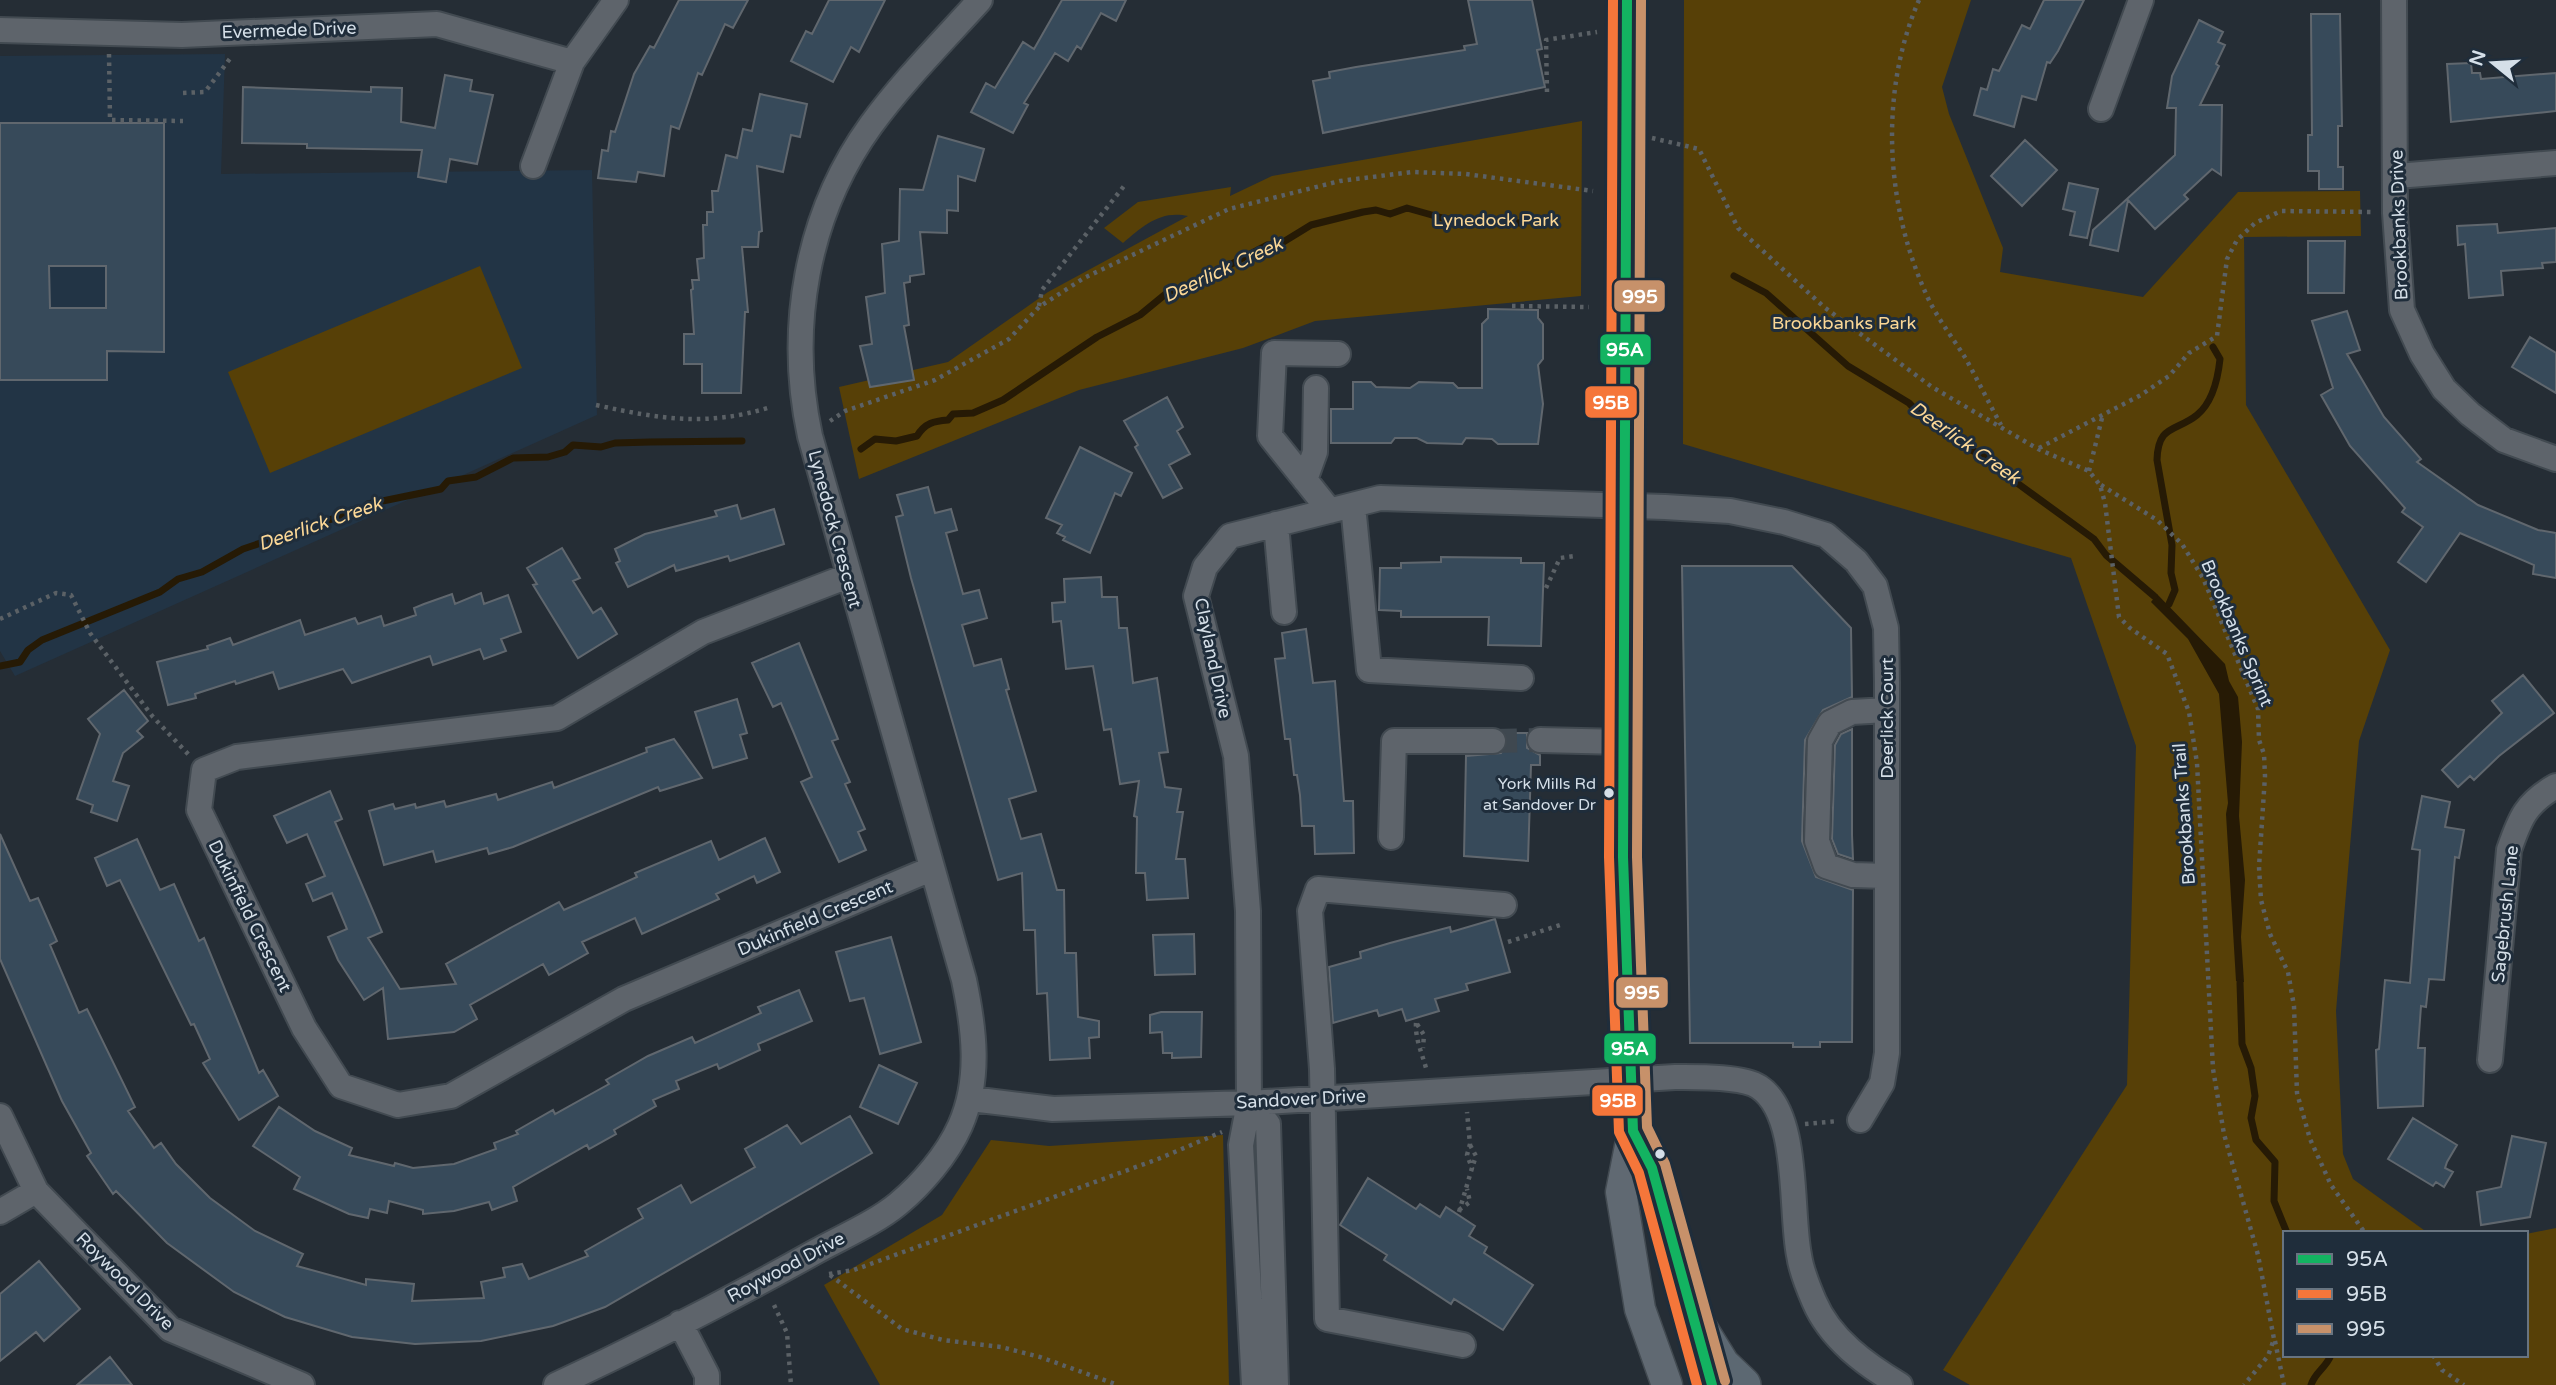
<svg xmlns="http://www.w3.org/2000/svg" width="2556" height="1385" font-family="'Varela Round',sans-serif">
<rect width="100%" height="100%" fill="#252d35"/>
<path fill="#223445" d="M225 54 221 174 592 170 597 415 15 676 0 651V56Z"/>
<path fill="#574007" d="M1684 0H1971L1942 87 1949 114 2003 248 2000 272 2143 297 2238 192 2360 191 2361 236 2244 237 2246 405 2390 650 2359 741 2336 1011 2343 1154 2353 1179 2428 1233H2285V1355H2526V1234L2556 1228V1385H1970L1943 1370 2127 1085 2136 746 2071 558 1683 444Z
M1582 121 1581 296 1315 321 1243 348 1079 390 859 479 839 387 948 362 1048 292 1188 216C1160 210 1143 226 1123 243L1104 228 1138 202 1231 187 1230 196 1272 176Z
M480 266 522 368 270 473 228 372Z
M1223 1135 1229 1385H880L824 1285 942 1215 991 1140 1049 1146Z"/>
<path fill="#261a05" d="M2157 594 2225 664 2229 681 2238 697 2242 742 2239 816 2245 880 2241 937 2244 982 2240 983 2236 981 2226 814 2228 803 2219 694 2188 639 2151 602Z"/>
<g fill="none" stroke-linecap="round" stroke-linejoin="round">
<path stroke="#261a05" stroke-width="7" d="M1734 276 1766 293 1848 366 1909 403 1924 419 1961 445 1996 462 2013 480 2094 539 2106 555 2154 596
M861 449 875 439 896 441 917 436C925 423 934 421 948 420L953 414 973 413 1003 400 1097 337 1140 315 1168 292 1198 282 1267 245 1280 244 1311 225 1363 212 1376 210 1390 214 1407 208 1446 219 1520 223 1529 218 1536 221
M2169 604 2175 590 2171 573 2172 545 2157 460C2158 424 2176 432 2197 415 2213 402 2218 378 2220 359L2213 347
M0 666 20 662 28 650 42 640 160 592 178 579 202 572 243 549 335 518 363 513 368 504 441 489 448 481 476 477 513 458 548 457 565 452 573 445 601 447 615 443 650 442 742 441
M2240 983 2242 1044 2251 1068 2255 1096 2251 1118 2256 1140 2275 1162 2274 1201 2287 1233
M2311 1385C2315 1372 2326 1368 2331 1355"/>
</g>
<path fill="#374a5a" stroke="#60676e" stroke-width="2" fill-rule="evenodd" d="M679 0H748L733 28 725 24 702 75 698 73 679 129 671 126 664 176 638 172 636 182 598 178 602 150 608 151 611 131 615 132 634 74 650 46 654 48Z
M829 0H885L859 52 851 47 833 82 791 61 806 31 812 34Z
M1062 0H1126L1116 21 1101 13 1081 49 1077 46 1068 61 1055 53 1024 103 1028 105 1013 133 971 112 986 83 995 88 1023 42 1034 49Z
M1468 0H1532L1542 49 1537 50 1545 87 1323 133 1313 81 1330 78 1329 72 1356 67 1465 50 1464 46 1477 44Z
M2044 0H2084L2058 51 2050 63 2047 62 2036 100 2022 96 2014 127 1974 115 1981 88 1987 90 1993 69 1999 71 2022 25 2030 29Z
M2311 14H2340L2342 126H2338V167H2343V189H2319V171H2308V135H2312Z
M2199 20 2223 32 2218 42 2225 45 2216 64 2219 66 2200 105H2222L2221 175 2212 169 2184 195 2188 199 2155 229 2128 200 2118 251 2090 245 2093 230 2175 155 2176 108H2167L2172 76Z
M2471 63 2472 73H2480L2481 79 2556 73V111L2451 122 2447 64Z
M445 75 472 80 470 91 493 95 477 164 450 159 446 182 418 177 422 150 307 148V144L242 143 243 87 371 92V87L402 88 401 122 435 128Z
M760 94 807 104 800 137 791 135 783 172 757 166 762 231 759 232 758 247H742L748 312H745L741 393H702V364H684V334H694L691 290 693 289 692 280H699L697 259 704 258 703 225H707V212H713L712 191H718L726 155 737 158 743 129 752 131Z
M0 123H164V352L107 351V380H0ZM49 266H106V308H50Z
M938 136 984 149 975 181 958 176V211L947 210V233L920 232 924 274 910 276V282L904 283 909 325 904 326 914 380 870 387 860 346 872 344 866 297 885 293 882 244 899 241 900 189 923 190Z
M2025 140 2057 170 2022 206 1991 176Z
M2069 183 2098 189 2087 238 2070 235 2075 212 2063 209Z
M2497 224 2498 233 2556 228V262L2542 263 2543 268 2501 271 2503 295 2469 298 2465 244 2458 245 2457 226Z
M2308 241H2345L2344 293H2308Z
M1488 309 1538 310V318L1543 324V359L1538 365 1543 404 1538 444H1498L1492 439 1466 438 1462 444 1427 443 1417 438H1395L1391 443H1331V409H1353V382H1371L1376 387 1410 388 1419 382 1453 383 1458 388H1482V324L1488 318Z
M2347 311 2360 350 2347 354 2384 417 2421 459 2417 462 2478 505 2538 530 2556 533V578L2533 574 2534 565 2460 533 2426 582 2398 562 2423 527 2402 512 2405 508 2350 446 2321 395 2333 388 2312 321Z
M2530 337 2556 353V393L2512 367Z
M1167 397 1183 427 1177 431 1190 454 1169 465 1182 488 1163 498 1135 447 1138 445 1124 421Z
M1080 447 1132 473 1121 496 1115 493 1090 553 1063 540 1065 537 1057 533 1062 525 1046 518Z
M928 487 935 513 951 509 957 530 946 533 963 594 979 590 987 618 962 625 974 666 1001 659 1009 689 1006 690 1036 791 1009 799 1021 839 1041 834 1057 890H1064L1065 953H1076L1078 1017 1099 1021V1037L1089 1038 1090 1058 1050 1060 1047 993 1037 994 1035 930H1024L1022 873 998 880 911 578 896 517 903 515 897 495Z
M737 505 741 519 774 509 784 544 730 561 728 556 676 571 674 565 628 587 616 563 620 561 615 549 645 534 717 516 715 511Z
M562 548 580 578 573 581 593 613 601 608 617 634 578 658 533 585 537 584 527 568Z
M1441 557 1521 558V563H1544L1541 646 1488 645 1489 617H1401V611L1379 610 1380 568H1401V563L1441 562Z
M1682 566H1792L1851 628 1852 697 1823 710 1805 740 1802 841 1816 877 1853 890 1852 1042H1820V1047H1793V1043H1690Z
M1101 577 1102 597H1117L1119 628H1127L1133 683 1157 678 1168 752 1159 753 1165 787 1181 789 1177 812H1183L1176 859H1185L1188 898 1147 900 1145 873H1136L1137 817 1134 816 1139 781 1120 784 1111 729 1104 730 1093 666 1066 669 1061 621 1053 622 1052 603 1065 602 1064 579Z
M481 593 484 604 508 595 521 632 501 639 506 651 484 659 480 649 433 665 430 656 352 683 343 669 279 689 273 672 236 684 235 681 195 694 196 698 168 705 157 662 208 649 207 646 230 638 233 645 300 620 305 635 355 618 358 624 381 616 384 626 416 615 414 608 424 604 452 594 455 604Z
M1306 629 1313 683 1335 681 1344 801H1353L1354 853 1315 854 1314 826H1302L1300 795 1297 775H1294L1290 739H1285L1275 659 1285 658 1282 633Z
M799 643 838 739 832 741 850 782 845 784 865 829 858 832 866 850 839 862 801 782 812 777 793 731 781 703 773 707 752 663Z
M2523 675 2554 713 2499 756 2474 780 2470 776 2458 787 2442 770 2502 713 2492 701Z
M124 690 148 721 137 731 143 737 123 753 113 781 129 786 117 821 91 812 93 805 77 799 100 734 88 719Z
M737 699 747 733 740 735 747 758 713 768 695 712Z
M1852 729V835L1853 859 1838 854 1832 839 1835 745 1841 734Z
M1505 733H1527V748L1540 755V765H1531L1528 861 1464 856 1466 756 1501 753 1508 742Z
M674 739 702 778 660 791 658 787 513 847 489 854 487 848 436 862 433 851 384 865 369 811 393 804 395 809 415 804 416 808 444 801 446 807 496 794 498 800 552 782 554 788 647 752 646 748Z
M330 791 342 819 335 822 382 932 368 938 400 989 456 984 446 964 512 927 559 902 564 910 637 877 635 873 711 841 719 860 765 838 780 872 757 883 754 876 716 894 719 899 642 934 635 918 582 942 588 953 549 975 543 964 470 1005 477 1019 454 1032 388 1039 383 988 364 1000 338 960 328 937 347 929 332 893 313 901 306 884 325 876 307 834 287 843 274 816Z
M2422 796 2450 802 2445 827 2464 830 2459 858 2455 857 2444 980 2429 979 2426 1007 2421 1006 2418 1048H2425L2423 1106 2378 1108 2376 1050 2379 1049 2385 980 2410 983 2420 850 2412 849Z
M0 834 30 901 38 898 57 941 50 945 79 1013 87 1009 135 1107 128 1111 154 1148 161 1143 176 1164 210 1198 255 1231 303 1254 297 1266 366 1285V1279L414 1284 412 1301 484 1298 481 1282 505 1277 503 1268 522 1264 529 1279 588 1256 585 1251 643 1218 638 1209 681 1185 691 1203 755 1167 745 1149 787 1125 801 1144 850 1116 872 1153 605 1307 553 1326 481 1341 415 1344 352 1337 285 1317 234 1292 167 1243 116 1191 113 1194 87 1156 91 1153 62 1101 0 959Z
M137 839 160 890 174 884 199 941 204 938 259 1073 263 1070 278 1096 239 1120 203 1063 210 1059 194 1024 191 1025 120 880 107 886 95 858Z
M1495 919 1510 972 1466 984 1468 990 1435 999 1439 1011 1406 1021 1402 1009 1379 1016 1377 1010 1333 1023 1329 967 1361 958 1360 952 1390 943 1450 927 1451 932Z
M1194 934 1195 974 1155 975 1153 935Z
M891 937 921 1042 880 1054 864 998 850 1001 836 952Z
M799 990 812 1021 758 1044 760 1050 719 1069 717 1064 676 1081 679 1089 653 1100 656 1106 614 1130 616 1134 589 1149 587 1145 513 1187 517 1201 492 1210 489 1202 454 1211 423 1214V1210L389 1201 387 1213 370 1209 368 1218 349 1214 294 1189 300 1177 253 1146 279 1107 315 1131 352 1148 349 1155 394 1166 395 1163 413 1168 454 1164 496 1149 494 1143 518 1134 516 1131 553 1110 555 1114 609 1084 606 1080 648 1056 692 1037 695 1043 761 1013 758 1007Z
M1161 1012H1202L1201 1057 1172 1058V1053H1163L1162 1032 1150 1033V1015Z
M879 1065 917 1083 898 1124 860 1107Z
M2413 1118 2457 1145 2447 1162 2445 1168 2453 1172 2444 1187 2436 1182 2433 1186 2388 1159Z
M2512 1136 2546 1143 2530 1217 2481 1225 2477 1192 2501 1187Z
M1368 1178 1416 1209 1420 1204 1440 1217 1446 1207 1475 1226 1469 1236 1487 1247 1484 1253 1533 1285 1503 1330 1454 1299 1451 1304 1384 1260 1387 1255 1340 1225Z
M39 1261 80 1309 44 1341 36 1332 0 1361V1294Z
M110 1357 132 1385H77Z"/>
<g fill="none" stroke-linecap="round" stroke-linejoin="round">
<path stroke="#3f4850" stroke-width="24" stroke-dasharray="24 12" stroke-linecap="butt" d="M1493 741 1540 740"/>
<defs>
<path id="minor" d="M2394 0 2395 213 2402 310 2422 354 2444 389 2470 414 2504 440 2556 459
M0 30 182 35 437 24 572 62
M2101 109 2141 0
M533 166 572 62 616 0
M2397 176 2556 163
M1305 480 1315 452 1316 388
M1353 505 1369 670 1521 678
M1330 511 1270 436 1274 353 1338 354
M1276 524 1284 612
M848 576 703 632 557 718 237 757 204 770 199 810 304 1028 341 1086 398 1105 451 1096 624 999 931 869
M1887 710 1852 712 1830 723 1820 741 1817 841 1826 866 1853 875 1887 876
M1540 740 1623 742
M1391 837 1394 741H1493
M2490 1060 2509 850C2520 818 2526 803 2556 786
M971 1099 1053 1109 1249 1103 1675 1077C1696 1077 1743 1076 1759 1087 1800 1114 1790 1210 1799 1255 1801 1270 1808 1287 1814 1301 1830 1339 1866 1365 1900 1385
M1249 1103 1268 1124 1276 1385
M0 1116 36 1191 170 1329 302 1385
M0 1212 36 1191
M680 1323 707 1375V1385
M1463 1345 1327 1319 1322 1069 1310 911 1318 889 1504 905
M556 1385C644 1344 731 1299 815 1252 842 1237 875 1223 898 1204 922 1184 947 1155 960 1126 981 1079 974 1028 964 980L810 436C787 329 806 215 871 125 903 81 943 41 980 0
M1254 1385 1241 1145 1249 1103 1248 911 1236 756 1196 596 1205 567 1230 536 1380 498 1665 507 1730 511 1784 522 1826 535 1856 561 1875 586 1886 628 1887 683V1053L1882 1083 1860 1120"/>
<path id="major" d="M1627 0 1623 857 1633 1131 1621 1192 1640 1309 1667 1385
M1633 1131 1652 1168 1712 1385"/>
<path id="highway" d="M1691 1315 1722 1365 1743 1385"/>
</defs>
<use href="#minor" stroke="#424a51" stroke-width="28"/>
<use href="#major" stroke="#424a51" stroke-width="33"/>
<use href="#highway" stroke="#424a51" stroke-width="38"/>
<path stroke="#5b6166" stroke-width="4.5" stroke-dasharray="3.5 5" stroke-linecap="butt" d="M1919 0C1879 92 1885 205 1927 296 1937 318 1953 338 1966 359 1978 381 1989 403 2001 425
M109 54 110 120 183 121
M1547 92 1546 40 1597 32
M183 93 205 92 232 56
M1652 138 1699 149 1738 228 1824 307 1932 387 2038 449 2089 471 2100 485 2105 503 2119 617 2130 628 2167 654 2189 712 2197 763 2213 1069 2224 1134 2258 1255 2274 1339 2268 1356 2244 1385
M1039 306 1042 290 1124 186
M1512 306 1589 307
M596 405C660 419 707 427 771 407
M830 421 845 411 935 380 1009 339 1039 307 1084 278 1229 209 1340 181 1412 172 1466 174 1593 191
M2039 448 2141 395 2169 376 2189 353 2217 336 2227 259 2237 240 2255 223 2281 211 2373 212
M2089 471 2103 414
M2101 485 2157 520 2182 544 2203 578 2258 709 2259 740 2264 754 2265 776 2259 867 2261 900 2270 934 2288 972 2294 1006 2297 1093 2310 1139 2331 1185 2365 1233
M1546 588 1560 558 1574 556
M0 619 56 593 71 595 90 633 153 717 189 755
M1508 942 1563 924
M1416 1023C1415 1040 1423 1055 1427 1072
M1417 1024 1424 1035 1423 1048
M1805 1124 1838 1121
M1470 1145 1476 1156 1472 1168
M1459 1210 1470 1202 1467 1189
M1459 1212 1472 1168 1467 1155 1470 1144 1467 1112
M829 1274 854 1270 1158 1159 1222 1132
M830 1275 902 1329 943 1340 1001 1347 1040 1357 1118 1385
M774 1305 787 1333 791 1385
M2275 1341 2284 1385
M2433 1355 2442 1370 2464 1385"/>
<use href="#minor" stroke="#5e646b" stroke-width="24"/>
<use href="#major" stroke="#606972" stroke-width="30"/>
<use href="#highway" stroke="#5c6872" stroke-width="35"/>
<defs>
<path id="bus-1" d="M1627 0 1623 857 1633 1131 1652 1168 1712 1385"/>
<path id="bus-2" d="M1613 0 1609 857 1619 1132 1639 1173 1697 1385"/>
<path id="bus-3" d="M1641 0 1637 857 1647 1127 1665 1164 1725 1381"/>
</defs>
<use href="#bus-1" stroke="#1f2d3b" stroke-width="16"/>
<use href="#bus-2" stroke="#1f2d3b" stroke-width="16"/>
<use href="#bus-3" stroke="#1f2d3b" stroke-width="16"/>
<use href="#bus-1" stroke="#13b361" stroke-width="10"/>
<use href="#bus-2" stroke="#f5763a" stroke-width="10"/>
<use href="#bus-3" stroke="#c7916a" stroke-width="10"/>
</g>
<g fill="#d5dfe8" stroke="#1f2d3b" stroke-width="2.5">
<circle cx="1609" cy="793" r="6"/>
<circle cx="1660" cy="1154" r="6"/>
</g>
<g text-anchor="middle" dominant-baseline="central" stroke-width="6" stroke-linejoin="round" paint-order="stroke">
<g font-size="16" fill="#d5dfe8" stroke="#1f2d3b" text-anchor="end">
<text x="1596" y="784">York Mills Rd<tspan x="1596" dy="21">at Sandover Dr</tspan></text>
</g>
<g font-size="18" fill="#d5dfe8" stroke="#1f2d3b">
<text transform="translate(289 30) rotate(-2)">Evermede Drive</text>
<text transform="translate(2399 225) rotate(-92)">Brookbanks Drive</text>
<text transform="translate(835 529) rotate(75)">Lynedock Crescent</text>
<text transform="translate(2237 633) rotate(67)">Brookbanks Sprint</text>
<text transform="translate(1213 658) rotate(78)">Clayland Drive</text>
<text transform="translate(1887 718) rotate(-90)">Deerlick Court</text>
<text transform="translate(2184 814) rotate(-94)">Brookbanks Trail</text>
<text transform="translate(2505 914) rotate(-84)">Sagebrush Lane</text>
<text transform="translate(250 916) rotate(64)">Dukinfield Crescent</text>
<text transform="translate(815 918) rotate(-23)">Dukinfield Crescent</text>
<text transform="translate(1301 1099) rotate(-3)">Sandover Drive</text>
<text transform="translate(786 1267) rotate(-28)">Roywood Drive</text>
<text transform="translate(125 1281) rotate(45)">Roywood Drive</text>
</g>
<g font-size="18" fill="#fbd796" stroke="#1f2d3b">
<text x="1496" y="220">Lynedock Park</text>
<text x="1844" y="323">Brookbanks Park</text>
</g>
<g font-size="19" font-style="italic" fill="#fbd796" stroke="#1f2d3b">
<text transform="translate(1223 270) rotate(-25)">Deerlick Creek</text>
<text transform="translate(1965 443) rotate(35)">Deerlick Creek</text>
<text transform="translate(320 524) rotate(-19)">Deerlick Creek</text>
</g>
</g>
<g stroke="#1f2d3b" stroke-width="2.5">
<rect x="1613" y="279" width="53" height="34" rx="7" fill="#c7916a"/>
<rect x="1599" y="333" width="53" height="33" rx="7" fill="#13b361"/>
<rect x="1584" y="385" width="54" height="34" rx="7" fill="#f5763a"/>
<rect x="1615" y="976" width="54" height="33" rx="7" fill="#c7916a"/>
<rect x="1603" y="1032" width="54" height="33" rx="7" fill="#13b361"/>
<rect x="1591" y="1084" width="53" height="33" rx="7" fill="#f5763a"/>
</g>
<g font-size="19" text-anchor="middle" font-weight="bold" fill="#fff">
<text x="1640" y="303">995</text>
<text x="1625" y="356">95A</text>
<text x="1611" y="409">95B</text>
<text x="1642" y="999">995</text>
<text x="1630" y="1055">95A</text>
<text x="1618" y="1107">95B</text>
</g>
<rect x="2283" y="1231" width="245" height="126" fill="#1f2d3b" stroke="#687480" stroke-width="2"/>
<rect x="2297" y="1254" width="35" height="10" fill="#13b361" stroke="#687480" stroke-width="2"/>
<text x="2346" y="1266" font-size="21" fill="#d5dfe8">95A</text>
<rect x="2297" y="1289" width="35" height="10" fill="#f5763a" stroke="#687480" stroke-width="2"/>
<text x="2346" y="1301" font-size="21" fill="#d5dfe8">95B</text>
<rect x="2297" y="1324" width="35" height="10" fill="#c7916a" stroke="#687480" stroke-width="2"/>
<text x="2346" y="1336" font-size="21" fill="#d5dfe8">995</text>
<g transform="translate(2493 63) rotate(288)" stroke="#1f2d3b" stroke-width="5" paint-order="stroke">
<path d="M0-5L12 26L0 18L-12 26Z" fill="#d5dfe8"/>
<text y="-10" font-size="19" font-weight="bold" text-anchor="middle" fill="#d5dfe8">N</text>
</g>
</svg>
